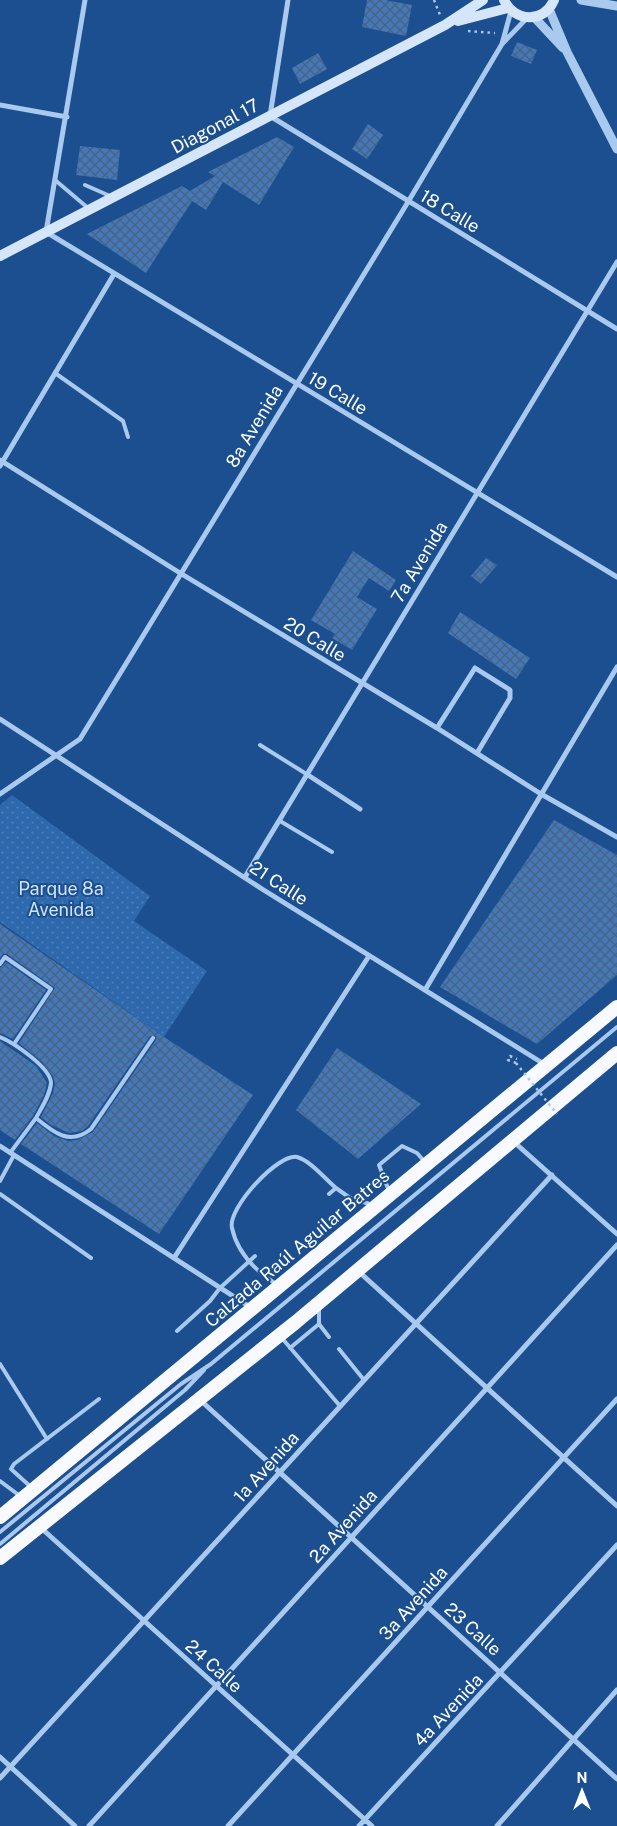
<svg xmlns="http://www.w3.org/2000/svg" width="617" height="1826" font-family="'Public Sans',sans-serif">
<defs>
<pattern id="park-dots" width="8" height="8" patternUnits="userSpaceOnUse" patternTransform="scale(1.25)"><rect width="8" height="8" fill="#2e69ad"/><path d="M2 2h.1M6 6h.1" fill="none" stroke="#4d80b9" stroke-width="1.8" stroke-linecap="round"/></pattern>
<pattern id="building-cross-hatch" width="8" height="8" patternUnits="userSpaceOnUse" patternTransform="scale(1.25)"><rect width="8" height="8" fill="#4478b7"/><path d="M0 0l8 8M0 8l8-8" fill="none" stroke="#486282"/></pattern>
</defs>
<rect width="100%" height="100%" fill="#1b4f8f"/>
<path fill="url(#park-dots)" d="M12 795 150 896 134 921 207 971 164 1037 0 922V805Z"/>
<path fill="url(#building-cross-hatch)" d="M367 0H385L412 5 406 36 362 27Z
M517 42 537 50 531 64 511 56Z
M318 53 327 69 300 84 292 68Z
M368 124 383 135 367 159 352 149Z
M277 137 294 147 259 205 223 182 206 210 192 201 146 273 87 234 182 186 190 191 215 176 208 172Z
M80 146 120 150 117 180 76 175Z
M353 551 396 580 389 591 369 578 357 597 377 609 352 650 332 638 335 634 311 620Z
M486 558 497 565 481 584 471 576Z
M460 612 530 658 516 679 448 633Z
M554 820 617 855V975L537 1044 440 987Z
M0 924 164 1037 253 1095 159 1234 21 1144 37 1123 54 1136 68 1141 77 1140 93 1132 156 1040V1036H150L88 1126 82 1131 69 1133 51 1125 41 1117 53 1093 55 1083 53 1076 41 1061 19 1043 55 988 7 954H3L0 958Z
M6 962 46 990 13 1039 0 1033V968Z
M0 1041 36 1066 47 1083 44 1095 33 1116 15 1140 0 1130Z
M337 1048 421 1104 358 1159 296 1110Z"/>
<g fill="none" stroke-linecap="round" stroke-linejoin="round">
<path stroke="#a9c9ee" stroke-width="2.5" stroke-dasharray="2.5 4" stroke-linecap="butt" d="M434 0 440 15
M468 31 495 33
M516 1063 508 1060 510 1056 517 1059"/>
<path stroke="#a9c9ee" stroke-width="4" d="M55 180 88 208
M85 185 110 196
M55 373 123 421 128 437
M260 745 308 775
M280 821 332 852
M0 964 5 957 51 989 14 1044
M0 1037C13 1042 51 1068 51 1083 50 1095 42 1107 36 1118 54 1133 70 1146 91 1129L153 1038
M10 1153 36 1118
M0 1181 14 1155
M389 1191 379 1165 402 1146 417 1153 424 1161
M0 1194 91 1258
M329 1194 336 1188 350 1198 373 1205
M276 1284C256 1271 237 1252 232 1228 227 1209 278 1153 297 1157 311 1161 325 1179 336 1188
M319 1308V1324L329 1337
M177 1331 210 1301 220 1288 255 1256
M281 1337 340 1406
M290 1348 319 1324
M339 1349 364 1380
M0 1364 47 1439
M0 1481 20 1496
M32 1488 11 1469 14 1464 99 1399
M0 1532 181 1384 211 1364 617 1027
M0 1544 185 1390 204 1370"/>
<path stroke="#a9c9ee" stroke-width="5" d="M85 0 46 232 617 577
M288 0 270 116 617 329
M502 44 511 11
M0 105 67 117
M0 460 180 573 437 728 541 794 617 837
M0 466 114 274
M0 719 262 889 544 1064
M437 728 475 668 510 690V698L477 753
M308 775 360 809
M0 794 80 739 408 202 502 44 527 18
M245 877 617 262
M425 990 617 667
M514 1142 617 1234
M0 1146 250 1307
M174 1258 369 956
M358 1271 617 1506
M199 1399 617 1779
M40 1527 372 1826
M0 1757 75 1826
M0 1778 552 1175
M89 1826 617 1245
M228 1826 617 1399
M359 1826 617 1545
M497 1826 617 1690"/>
<path stroke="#a9c9ee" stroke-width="9" d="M581 0 617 6
M549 9 567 52 617 149
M534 17 563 48"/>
<path stroke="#d6e6fa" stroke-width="10" d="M504 0C514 22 544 24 554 0
M458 21 508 8
M0 256 445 25 483 0"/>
<path stroke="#f8faff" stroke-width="14" d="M0 1517 617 1007
M0 1558 296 1322 617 1053"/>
<path stroke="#a9c9ee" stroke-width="2.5" stroke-dasharray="2.5 4" stroke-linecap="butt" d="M516 1063 557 1114"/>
</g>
<g text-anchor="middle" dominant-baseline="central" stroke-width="4" stroke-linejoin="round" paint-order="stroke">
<g font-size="18" fill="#fff" stroke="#1b4f8f">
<text transform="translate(215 126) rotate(-28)">Diagonal 17</text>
<text transform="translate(450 211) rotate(31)">18 Calle</text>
<text transform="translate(338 393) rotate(31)">19 Calle</text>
<text transform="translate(254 426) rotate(-59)">8a Avenida</text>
<text transform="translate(419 562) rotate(-59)">7a Avenida</text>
<text transform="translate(315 639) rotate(31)">20 Calle</text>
<text transform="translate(279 883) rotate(33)">21 Calle</text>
<text transform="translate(297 1248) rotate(-40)">Calzada Raúl Aguilar Batres</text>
<text transform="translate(266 1467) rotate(-48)">1a Avenida</text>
<text transform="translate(343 1526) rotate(-48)">2a Avenida</text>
<text transform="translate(413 1603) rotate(-48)">3a Avenida</text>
<text transform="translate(473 1629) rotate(42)">23 Calle</text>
<text transform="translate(214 1666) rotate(42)">24 Calle</text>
<text transform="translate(448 1710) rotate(-47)">4a Avenida</text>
</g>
<g font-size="18" fill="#cfe3fa" stroke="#1b4f8f">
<text x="61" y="888">Parque 8a<tspan x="61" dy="21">Avenida</tspan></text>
</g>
</g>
<g transform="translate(582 1791)" stroke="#1b4f8f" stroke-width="4" paint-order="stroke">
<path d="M0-4L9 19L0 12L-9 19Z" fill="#ffffff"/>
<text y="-8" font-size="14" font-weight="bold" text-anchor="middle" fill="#ffffff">N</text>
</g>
</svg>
